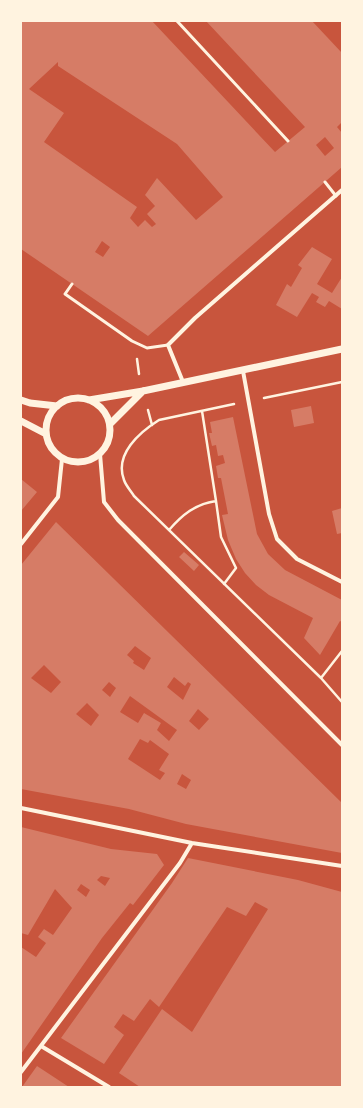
<svg xmlns="http://www.w3.org/2000/svg" width="363" height="1108" font-family="Overpass,sans-serif">
<rect width="100%" height="100%" fill="#c8553d"/>
<path fill="#d67c66" fill-rule="evenodd" d="M22 21H152L275 152 305 127 206 21H312L342 53V122L337 127 342 133V167L148 336 21 249ZM58 62V66L177 144 223 197 196 220 157 178 145 195 155 206 147 214 156 224 152 227 145 220 138 227 130 218 137 207 44 142 64 113 29 89ZM325 137 334 148 325 156 316 145ZM102 241 110 247 103 257 95 252Z
M312 247 332 259 317 284 332 293 342 277V309L329 301 325 307 316 302 319 297 312 293 297 317 276 305 287 284 291 287 302 268 298 265Z
M311 406 314 423 294 427 291 410Z
M233 417 257 534 268 554 285 570 342 600V622L340 621 320 655 304 638 313 618 269 595 256 585 245 573 236 559 228 540 222 515 228 514 221 478H218L216 466 225 463 223 455 218 456 216 445 212 446 209 433H212L210 422Z
M21 479 37 492 21 511Z
M342 508V533L337 534 332 511Z
M56 522 342 803V853L186 824 129 809 21 789V565ZM135 646 151 658 144 670 133 663 134 661 127 655ZM44 665 61 682 51 693 31 678ZM174 677 185 686 188 682 191 684 183 700 167 687ZM109 682 116 688 110 697 102 690ZM130 696 177 730 169 741 157 730 161 723 144 713 138 723 120 712ZM87 703 99 715 91 726 76 714ZM198 709 209 719 199 730 189 721ZM140 739 148 743 150 740 169 754 159 770 165 773 160 780 128 759ZM182 774 191 780 186 789 177 784Z
M184 552 199 565 194 571 179 557Z
M21 827 111 849 157 854 164 865 133 905 130 903 102 938 21 1054V947L36 957 46 943 38 937 44 929 53 935 72 908 55 889 28 935 21 933ZM101 876 110 878 105 886 97 880ZM81 884 90 890 86 897 77 890Z
M188 858 298 880 342 892V1087H140L119 1073 162 1009 192 1032 268 909 255 902 246 916 227 907 159 1007 150 999 134 1021 123 1014 114 1027 124 1035 104 1064 61 1038 172 883Z
M37 1066 69 1087H22Z"/>
<g fill="none" stroke-linecap="round" stroke-linejoin="round">
<path stroke="#fff3e0" stroke-width="2.5" d="M137 359 139 374
M264 398 342 382
M234 404 159 420C140 432 114 454 124 480 126 486 131 491 134 496L321 678 342 651
M148 410 152 425
M216 501 221 537 236 568 224 584
M169 530C182 515 195 504 216 501L202 411
M321 678 342 702"/>
<path stroke="#fff3e0" stroke-width="3" d="M177 21 288 141
M325 182 336 196
M72 284 65 294 132 341 147 348 168 345"/>
<path stroke="#fff3e0" stroke-width="4" d="M243 371 269 514 277 539 297 559 342 582
M183 382 168 345 195 318 342 190
M100 454 104 502 118 520 342 745
M21 544 58 497 62 459
M21 808 192 843 342 866
M41 1046 109 1087
M21 1072 180 863 192 843"/>
<path stroke="#fff3e0" stroke-width="7" d="M46 430a32 32 0 1 1 64 0a32 32 0 1 1-64 0Z
M21 400 30 403 57 406
M89 400 143 391 342 349
M21 421 46 434
M110 424 143 391"/>
</g>
<rect width="363" height="1108" fill="none" stroke="#fff3e0" stroke-width="44"/>
</svg>
